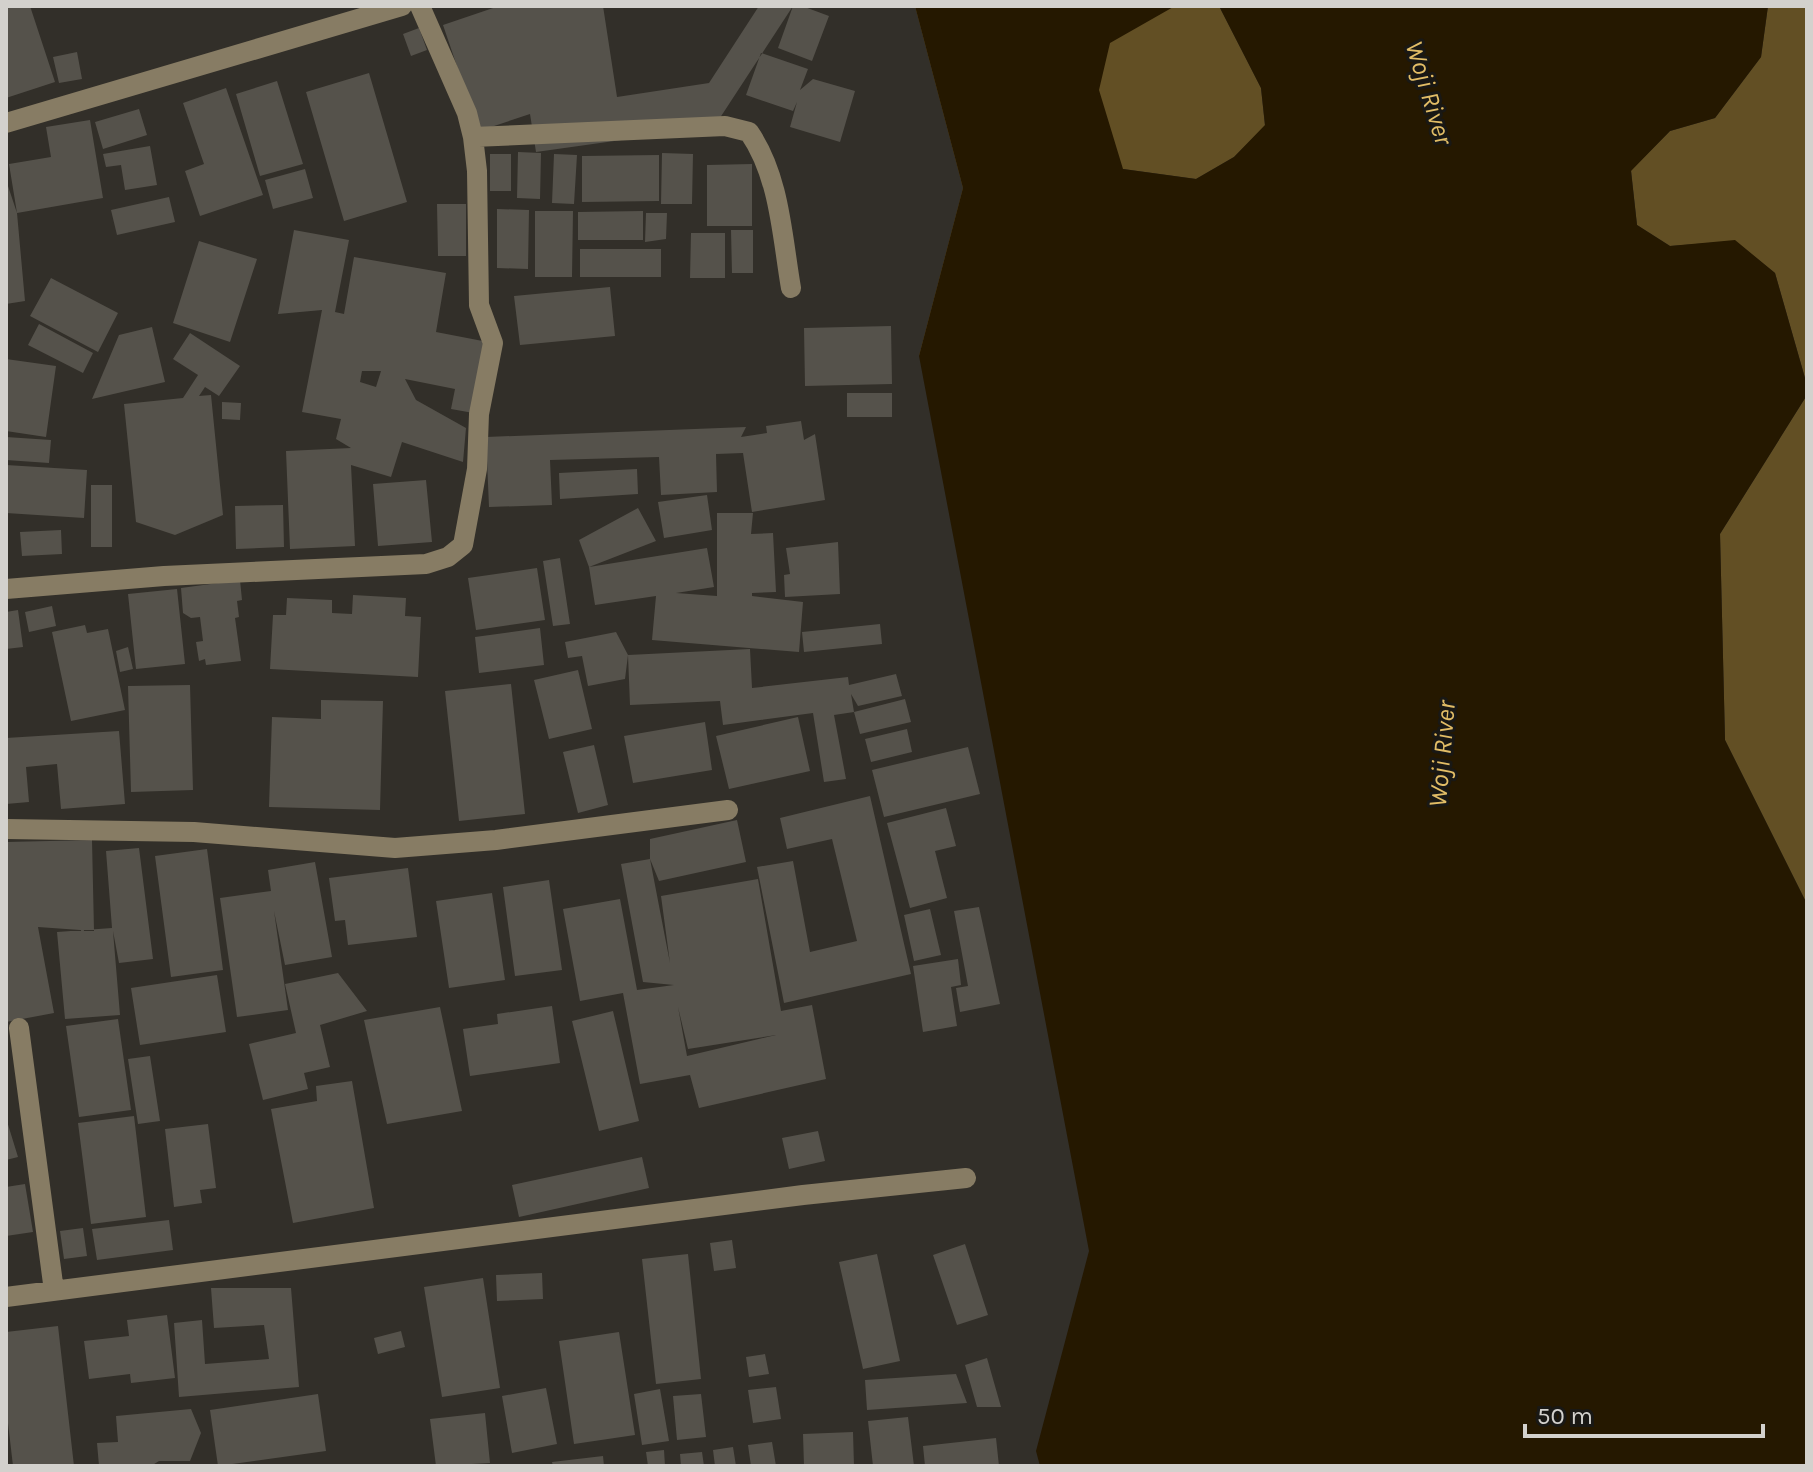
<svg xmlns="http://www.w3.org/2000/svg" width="1813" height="1472" font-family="Karla,sans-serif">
<rect width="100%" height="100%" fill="#322f29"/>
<path fill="#624f24" d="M915 6H1219L1261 88 1265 126 1234 157 1196 179 1123 169 919 356 963 188Z
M1768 6H1807V385L1775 273 1735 241 1670 246 1637 225 1631 170 1670 131 1715 118 1761 57Z
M1807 395V904L1725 740 1720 534Z"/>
<path fill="#251800" d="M915 6H1175L1110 43 1099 90 1123 169 1196 179 1234 157 1265 125 1261 88 1219 6H1768L1761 57 1715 118 1670 131 1631 171 1637 225 1670 246 1735 240 1775 273 1807 385V395L1720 534 1725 740 1807 904V1466H1040L1036 1451 1089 1251 919 356 963 188Z"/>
<path fill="#55524b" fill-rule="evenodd" d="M6 6H30L55 82 6 98Z
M499 6H603L617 97 709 83 759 6H793L714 127 536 152 530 114 479 131 443 25Z
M793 6H802L829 16 812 61 778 48Z
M419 28 427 50 411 56 403 34Z
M77 52 82 79 59 83 53 57Z
M761 53 808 69 800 90 813 79 855 91 840 142 790 127 797 102 793 111 746 95Z
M369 73 407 202 344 221 306 92Z
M277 81 303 164 260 176 236 94Z
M226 88 263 195 200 216 185 171 204 164 183 103Z
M139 109 147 135 103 149 95 122Z
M90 120 103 198 17 213 25 301 6 304V180L17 213 9 164 51 157 46 127Z
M150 146 157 185 125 190 121 165 106 167 103 154Z
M518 152 541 153 540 199 517 198Z
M662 153 693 154 692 204H661Z
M490 154H511V191H490Z
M554 154 577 155 574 204 552 203Z
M659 155V201L582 202V156Z
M752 164V226H707V165Z
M305 169 313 198 273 209 265 180Z
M169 197 175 222 117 235 111 210Z
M437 204H466V256H438Z
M497 209 529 210 528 269 497 268Z
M535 211H573L572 277H535Z
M643 211V240H578V212Z
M646 213H667L666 239 645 242Z
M294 230 349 240 335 312 344 314 354 257 446 273 436 332 493 343 479 414 451 409 455 389 405 379 416 400 466 428 463 462 402 442 391 477 351 465 355 546 290 549 286 451 351 448 336 439 341 419 302 412 322 310 278 314ZM362 371H381L376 387 360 382Z
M731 230H753V273H732Z
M691 233H725V278H690Z
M199 241 257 259 230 342 173 323Z
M580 249H661V277H580Z
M51 278 118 313 98 352 30 316Z
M610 287 615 336 520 345 514 296Z
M39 324 93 353 83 373 28 345Z
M891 326 892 384 805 386 804 328Z
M152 327 165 382 92 399 119 335Z
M190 333 240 366 219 396 205 387 199 396 211 395 223 515 175 535 136 522 124 404 183 398 198 375 173 359Z
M6 359 56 366 46 437 6 431Z
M847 393H892V417H847Z
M222 402 241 403 240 420 222 419Z
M801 421 804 440 815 434 825 500 752 512 743 453 716 454 717 492 661 495 659 457 550 460 552 505 489 507 486 437 746 427 741 437 767 433 766 426Z
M6 437 51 440 49 463 6 460Z
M6 465 87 470 84 518 6 513Z
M637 469 638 494 560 499 559 473Z
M426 480 432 542 378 546 373 484Z
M91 485H112V547H91Z
M707 495 712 530 664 538 658 502Z
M283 505 284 547 236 549 235 506Z
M638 508 656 541 589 567 707 548 714 587 676 593 717 596V513H753L751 534 773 533 776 592 752 593V596L803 602 799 652 652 640 656 596 595 605 589 567 579 540Z
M61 530 62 554 22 556 20 532Z
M838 542 840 594 785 597 784 575 790 574 786 548Z
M560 558 570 624 553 626 543 561Z
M537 568 545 620 476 630 468 578Z
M240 580 242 600 237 601 239 617 235 618 241 661 206 665 205 659 199 661 196 642 203 641 200 617 191 618 183 613 181 588Z
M177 589 185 664 136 669 128 594Z
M353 595 406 598 405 616 421 617 418 677 270 669 273 615H286L287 598 332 600V613L352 614Z
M52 606 56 626 29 632 25 612Z
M18 610 23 647 6 649V612Z
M880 624 882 644 804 652 802 632Z
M85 625 87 633 108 629 125 710 71 721 52 632Z
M540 628 544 665 479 673 475 637Z
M616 632 628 655 625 679 588 686 582 656 568 658 565 642Z
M128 647 133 669 120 672 116 651Z
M750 649 752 688 848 677 849 685 896 674 902 696 858 706 851 694 854 712 834 715 846 779 824 782 813 713 723 725 720 701 630 705 628 655Z
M578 670 592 729 549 739 534 680Z
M511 684 525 814 459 821 445 691Z
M190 685 193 790 131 792 128 686Z
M905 699 911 722 860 734 854 712Z
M321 700 383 701 380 810 269 807 272 717 321 719Z
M798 717 810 771 729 789 716 736Z
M705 722 712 770 633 783 624 736Z
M907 729 912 752 871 762 865 739Z
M119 731 125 804 61 809 57 764 26 767 29 802 6 804V738Z
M594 745 608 805 578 813 563 752Z
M968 747 980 794 884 817 872 770Z
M870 796 911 974 784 1003 757 867 793 861 810 952 857 941 832 839 787 849 780 818Z
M946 808 956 846 935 851 947 898 910 908 887 823Z
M737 820 746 862 659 881 650 859 670 963 661 896 758 879 781 1011 812 1005 826 1079 699 1108 690 1075 640 1084 623 993 580 1001 563 909 620 899 637 990 674 985 643 982 621 864 650 859V839ZM678 1007 688 1049 776 1035 687 1056Z
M92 840 94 931 38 927 54 1013 6 1022V842Z
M139 848 153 959 119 963 113 931 120 1015 65 1019 57 932 112 928 106 851Z
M207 849 223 970 171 977 155 856Z
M315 862 332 957 285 965 274 911 288 1010 237 1017 220 898 271 891 268 870Z
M408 868 417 937 348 945 345 920 335 921 329 878Z
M549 880 562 970 515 976 503 887Z
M492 893 505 980 449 988 436 901Z
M979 907 1000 1004 960 1012 956 988 968 986 954 911Z
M930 909 941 955 914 961 904 915Z
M958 959 961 985 951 987 957 1026 923 1032 913 966Z
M338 973 367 1011 320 1025 330 1067 304 1073 308 1089 263 1100 249 1044 296 1033 285 984Z
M217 975 226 1032 140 1045 131 988Z
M552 1006 560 1063 470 1076 463 1029 498 1024 497 1014Z
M440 1007 462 1111 387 1124 364 1020Z
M613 1011 639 1121 599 1131 572 1021Z
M118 1019 131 1110 79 1117 66 1026Z
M150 1056 160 1121 138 1124 128 1059Z
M352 1081 374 1208 293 1223 271 1109 317 1101 316 1086Z
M134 1116 146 1217 91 1224 78 1123Z
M6 1118 18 1157 6 1160Z
M208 1124 216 1188 200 1190 202 1203 174 1207 165 1129Z
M818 1131 825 1161 789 1169 782 1138Z
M642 1157 649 1188 519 1217 512 1185Z
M25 1184 33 1232 6 1236V1187Z
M169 1220 173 1250 97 1260 92 1229Z
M83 1228 87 1256 64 1259 60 1231Z
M732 1240 736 1268 714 1271 710 1243Z
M965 1244 988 1315 957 1325 933 1255Z
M688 1254 701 1379 656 1384 642 1259Z
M877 1254 900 1361 863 1369 839 1262Z
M542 1273 543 1299 497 1301 496 1275Z
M483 1278 500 1388 442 1397 424 1287Z
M211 1288H291L299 1387 179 1397 174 1323 202 1320 205 1364 269 1359 264 1325 214 1328Z
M167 1315 175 1378 131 1383 130 1374 89 1379 84 1341 129 1336 127 1320Z
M58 1326 74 1466H13L6 1406V1332Z
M401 1331 405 1347 378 1354 374 1338Z
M619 1332 635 1435 574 1444 559 1341Z
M765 1354 769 1374 749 1377 746 1357Z
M987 1358 1001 1407H977L965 1365Z
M956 1374 967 1403 867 1410 865 1380Z
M776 1387 781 1419 753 1423 748 1390Z
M546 1388 557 1444 512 1453 502 1396Z
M660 1389 669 1441 642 1445 634 1394Z
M318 1394 326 1451 218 1466 210 1410Z
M701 1394 706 1437 677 1440 673 1396Z
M191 1409 201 1433 190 1461H159L151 1466H99L97 1443 118 1442 116 1416Z
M485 1413 490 1463 436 1466 430 1419Z
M908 1417 914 1466H873L868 1421Z
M853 1432 854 1466H804L803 1434Z
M996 1438 999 1466H925L923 1446Z
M772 1442 776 1466H751L748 1445Z
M733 1447 736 1466H715L713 1450Z
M664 1450 665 1466H648L646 1452Z
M702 1452 704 1466H681L680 1454Z
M603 1456 604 1466H553L552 1462Z"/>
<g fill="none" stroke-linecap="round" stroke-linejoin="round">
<path stroke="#877c64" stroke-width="20" d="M6 123 402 6
M473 137 725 126 749 132C780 177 782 236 791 288
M6 589 164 576 426 564 448 557 463 545 477 469 479 414 493 343 479 305 477 171 473 137 467 113 420 6
M6 829 194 832 395 848 496 840 728 810
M19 1028 54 1291
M6 1297 803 1195 966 1178"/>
</g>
<g text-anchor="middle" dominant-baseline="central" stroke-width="6" stroke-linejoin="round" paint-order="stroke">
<g font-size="26" font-style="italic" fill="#e2bd66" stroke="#191815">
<text transform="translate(1429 93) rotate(73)">Woji River</text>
<text transform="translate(1442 754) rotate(-85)">Woji River</text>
</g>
</g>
<rect width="1813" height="1472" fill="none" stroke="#d3d1cd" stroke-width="16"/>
<path d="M1525 1424v12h238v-12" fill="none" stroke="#d3d1cd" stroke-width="4"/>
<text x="1537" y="1424" font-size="24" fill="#d3d1cd" stroke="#191815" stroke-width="6" paint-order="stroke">50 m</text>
</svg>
